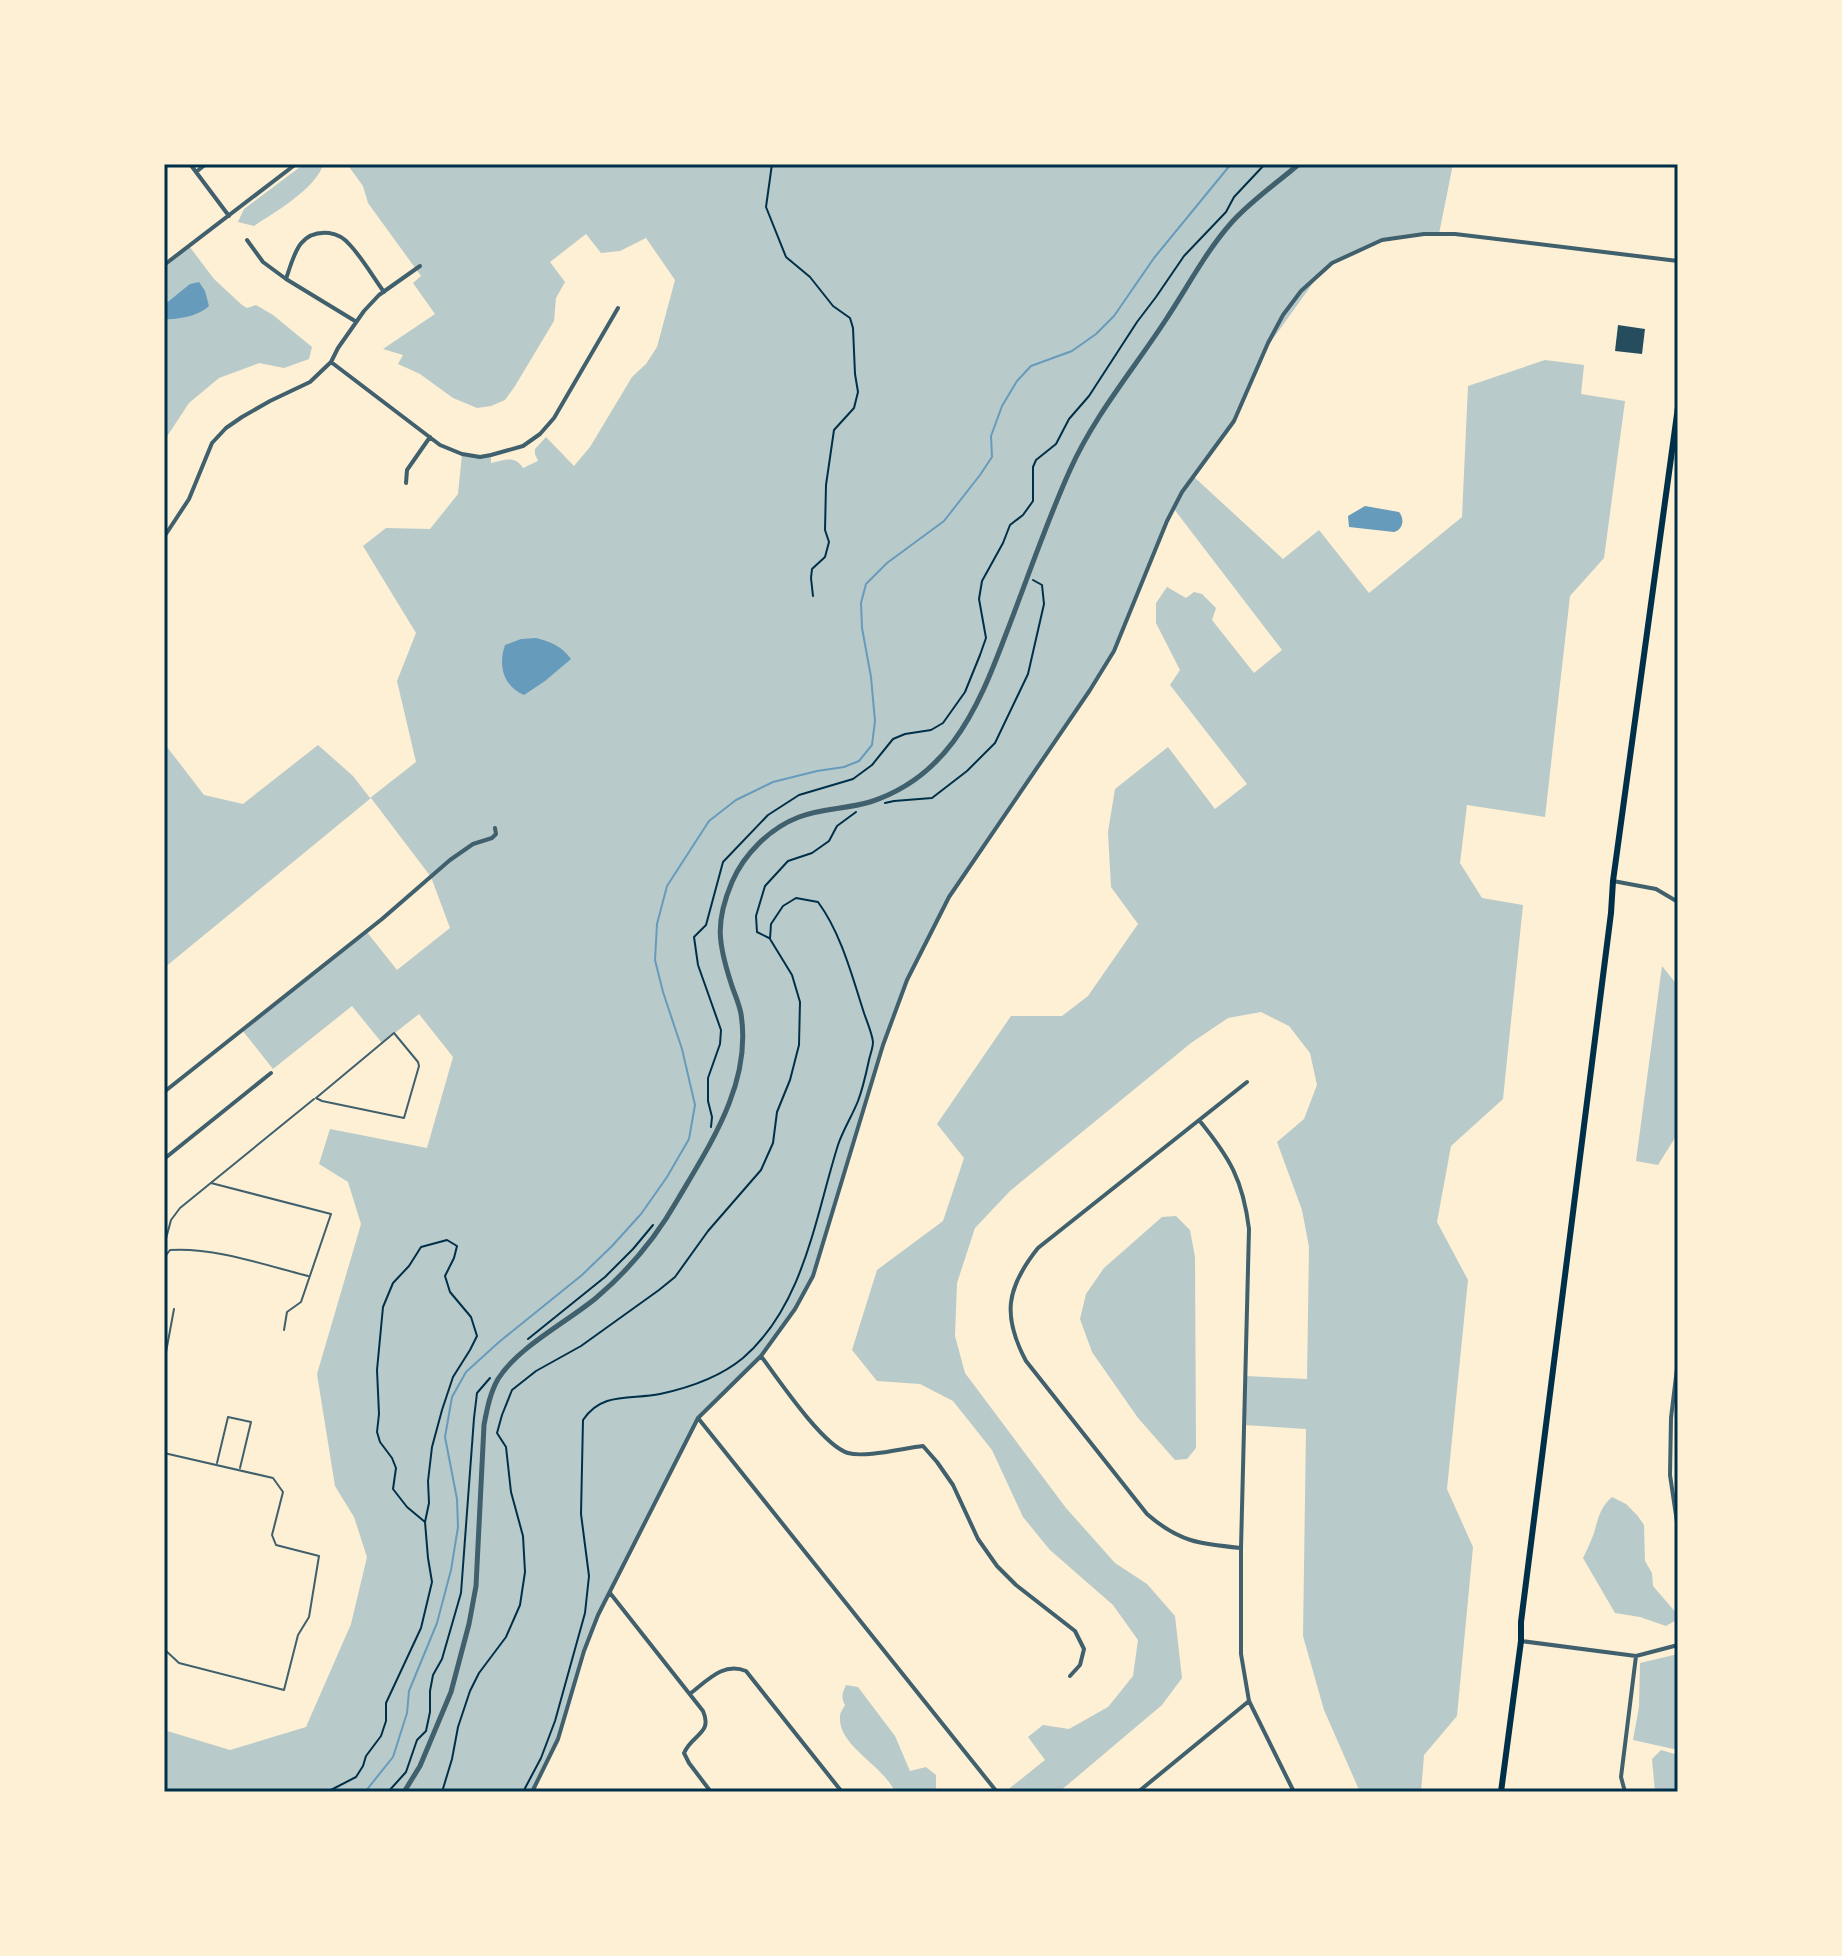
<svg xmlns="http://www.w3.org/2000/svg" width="1842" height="1956" font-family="'PT Sans',sans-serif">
<rect width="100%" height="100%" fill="#fdf0d5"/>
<path fill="#b9caca" d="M304 164 323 165C315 189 275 212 254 226L238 222 244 209Z
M347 164H1453L1439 234 1382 240 1332 263 1318 276 1265 350 1234 421 1193 476 1283 559 1319 530 1369 593 1462 517 1468 386 1545 360 1584 365 1581 394 1625 401 1604 558 1570 596 1545 817 1467 805 1460 863 1482 898 1523 905 1503 1099 1451 1146 1437 1222 1468 1280 1447 1489 1473 1547 1457 1716 1424 1755 1421 1792H1360L1324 1710 1303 1636 1306 1429 1244 1425 1245 1376 1307 1379 1309 1247 1302 1210 1277 1142 1304 1119 1317 1085 1310 1053 1289 1026 1261 1012 1228 1018 1191 1043 1010 1191 975 1228 957 1283 955 1336 965 1373 1066 1508 1115 1563 1147 1584 1175 1616 1182 1678 1162 1705 1059 1792H1005L1045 1760 1028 1737 1043 1725 1069 1729 1108 1707 1133 1676 1138 1640 1113 1605 1050 1550 1023 1517 992 1450 953 1401 920 1384 877 1381 852 1350 877 1270 943 1221 964 1158 937 1124 1011 1016H1062L1088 996 1138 924 1111 887 1108 832 1115 789 1168 747 1215 809 1247 784 1170 685 1180 670 1156 623V603L1167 587 1186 598 1194 592 1202 594 1216 608 1212 620 1254 673 1282 650 1174 509 1114 651 944 907 907 980 883 1045 813 1276 795 1309 761 1356 701 1414 628 1554 584 1651 558 1739 532 1792H164V1730L230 1750 306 1727 351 1624 367 1557 354 1517 335 1486 317 1374 361 1224 348 1182 319 1164 330 1129 427 1148 453 1057 419 1014 382 1043 352 1006 273 1069 242 1030 366 931 397 970 450 928 431 877 371 798 164 968V743L204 795 243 804 318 745 353 776 370 798 416 762 397 681 416 633 363 546 386 528 430 529 458 494 462 454 480 457 491 455V463C505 460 515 455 523 468L538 461 535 454V449L546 437 574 466 590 447 632 377 646 364 657 347 675 280 646 238 620 251 601 253 586 234 550 262 565 282 556 298 554 321 515 386 505 400 491 406 477 408 453 398 420 374 398 364 403 355 383 349 435 314 413 283 421 276 368 203 363 186Z
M189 246 214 279 242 305 247 308 256 305 273 315 312 347 309 359 284 368 259 363 219 378 189 403 164 441V265Z
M1662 966 1678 986V1133L1658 1165 1636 1161Z
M1176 1216 1190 1230 1195 1257 1196 1448 1187 1459 1175 1460 1138 1418 1092 1352 1080 1319 1086 1294 1104 1268 1162 1217Z
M1612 1497 1626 1504 1637 1515 1644 1525 1645 1561 1652 1573 1653 1586 1678 1615V1619L1666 1626 1640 1617 1615 1613 1583 1558C1587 1550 1591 1541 1594 1533 1598 1519 1600 1507 1612 1497Z
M1678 1654V1750L1633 1740 1639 1707 1640 1663Z
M846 1685 858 1687 895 1736 910 1771 926 1767 936 1775V1792H895C884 1766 838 1746 840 1717 840 1712 843 1709 845 1705 841 1698 842 1693 846 1685Z
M1661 1750 1678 1755V1792H1655L1652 1759Z"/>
<path fill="#669bbc" d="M199 282 205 291 209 306C199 316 178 320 164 319V305L190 284Z
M1365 506 1399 512C1405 519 1403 530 1394 532L1349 527 1348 516Z
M536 638C552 642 561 646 571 659L545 681 524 695C503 686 498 665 505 645L521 639Z"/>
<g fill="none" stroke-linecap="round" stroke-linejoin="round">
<path stroke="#669bbc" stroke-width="2" d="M365 1792 393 1757 407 1713 409 1691 437 1623 451 1570 458 1527 457 1499 445 1437 452 1397 466 1372 499 1342 582 1275 612 1246 641 1214 667 1177 689 1139 695 1105 682 1049 663 992 655 960 657 924 667 886 709 821 736 800 773 782 817 771 844 767 859 761 872 745 875 721 871 677 862 628 861 603 866 584 887 563 944 521 980 475 992 457 991 436 1002 406 1017 381 1031 366 1072 351 1096 334 1114 316 1154 258 1231 164"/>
</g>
<path fill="#264d5e" d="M1618 325 1645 329 1642 354 1615 351Z"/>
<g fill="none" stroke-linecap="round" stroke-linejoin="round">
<path stroke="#003049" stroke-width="2" d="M772 164 766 207 786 257 810 277 833 306 850 318 853 328 855 374 858 392 854 408 834 430 826 485 825 530 829 542 825 557 812 569 811 578 813 596
M885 803 894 801 932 798 967 771 995 743 1028 674 1044 604 1042 585 1033 580
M769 938 757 932 756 916 765 886 788 861 812 853 829 841 837 826 856 812
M711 1127 712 1117 708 1101V1078L720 1044 721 1030 698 965 694 937 706 925 723 862 768 815 799 795 853 779 872 765 893 739 905 734 931 730 943 723 965 692 980 655 986 638 979 599 982 581 1003 543 1010 525 1023 515 1033 501V467L1036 460 1056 444 1069 419 1089 396 1137 322 1156 297 1184 256 1226 212 1234 197 1265 164
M528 1339 605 1277 633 1249 653 1225
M327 1792 356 1777 363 1766 366 1756 381 1736 386 1721V1703L421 1628 432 1582 428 1558 425 1522 429 1503 428 1481 432 1447 442 1410 453 1377 470 1350 477 1336 471 1317 450 1292 445 1276 454 1258 457 1246 447 1240 421 1247 409 1266 393 1283 383 1307 377 1370 379 1414 377 1432 380 1442 392 1458 396 1468 393 1489 407 1507 425 1522
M388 1792 406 1772 417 1740 426 1731 430 1712V1691L433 1675 442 1659 461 1593 474 1418 477 1393 490 1378
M442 1792 452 1759 458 1727 470 1691 479 1673 506 1637 520 1605 525 1572 523 1536 511 1492 506 1447 497 1433 502 1415 512 1390 536 1371 581 1346 659 1290 675 1277 708 1231 761 1170 773 1143 777 1112 790 1080 799 1045 800 1002 792 975 770 939 771 924 783 906 796 898 818 902C841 933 852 976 864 1013 867 1022 872 1033 873 1042 873 1048 870 1055 869 1060 866 1074 863 1088 858 1101 852 1116 843 1130 838 1145 815 1218 804 1305 743 1358 720 1377 688 1388 660 1394 632 1400 602 1391 583 1420L581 1514 589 1576 585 1613 555 1721 541 1758 523 1792"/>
<path stroke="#3f606c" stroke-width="2" d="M394 1033 418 1062 419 1066 404 1118 322 1101 316 1098Z
M211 1183 331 1214 301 1302 287 1312 284 1330
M164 1246 171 1220 180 1208 314 1099
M164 1258 170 1250C213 1247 265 1265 308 1276
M164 1363 174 1309
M164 1453 273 1478 283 1492 272 1535 276 1545 319 1556 309 1617 298 1635 284 1690 179 1663 164 1649
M217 1463 228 1417 251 1422 240 1468"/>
<path stroke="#3f606c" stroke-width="4" d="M190 164 229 216
M196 172 206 164
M247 240 263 262 286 279 355 321
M164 265 296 164
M286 279C294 255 299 230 329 233 337 234 345 239 350 245 363 259 373 277 384 292
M331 362 440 445 462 454 480 457 491 455 523 446 540 434 554 418 618 308
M406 483 407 470 430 437
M164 537 189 499 212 443 226 428 242 417 270 401 310 382 331 362 338 348 364 311 379 295 420 266
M1613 881 1656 889 1678 902
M164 1092 382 919 450 860 473 844 492 838 496 834 495 828
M1199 1120C1230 1158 1243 1180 1249 1229L1241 1548V1654L1249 1701 1294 1792
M164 1159 271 1073
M761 1356C778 1379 823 1446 848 1453 865 1458 904 1448 923 1446L937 1462 953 1485 978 1539 997 1566 1016 1585 1075 1631 1084 1649 1080 1665 1070 1676
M1678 1360 1671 1418 1670 1475 1678 1529
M698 1418 997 1792
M1241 1548C1200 1544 1179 1542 1147 1514L1026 1361C1002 1316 1006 1288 1038 1248L1247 1082
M610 1593 703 1711C713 1734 692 1734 684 1753L689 1763 711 1792
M1521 1641 1636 1656 1678 1645
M691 1693C708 1680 723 1662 746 1671L842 1792
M532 1792 558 1739 584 1651 598 1615 698 1418 761 1356 795 1309 813 1276 883 1045 907 980 949 897 1090 690 1114 651 1167 521 1182 492 1234 421 1268 343 1283 315 1301 291 1332 263 1382 240 1424 234H1455L1678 261
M1138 1792 1249 1701
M1625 1792 1621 1777 1636 1656"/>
<path stroke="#3f606c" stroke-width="5" d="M404 1792 420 1766 451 1692 469 1624 476 1586 484 1425C487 1409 490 1393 498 1379 518 1347 567 1322 596 1298 629 1270 657 1236 678 1199 711 1143 752 1082 741 1014 739 1003 734 993 731 983 718 943 715 922 732 882 744 854 770 828 799 817 822 808 847 809 870 802 904 791 932 770 953 742 977 710 992 671 1006 634 1027 580 1046 523 1070 470 1094 416 1133 370 1165 321 1187 288 1206 251 1232 222 1252 200 1277 183 1299 164"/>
<path stroke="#003049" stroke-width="6" d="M1501 1792 1521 1641V1622L1611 913 1613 881 1678 407"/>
</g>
<rect width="1842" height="1956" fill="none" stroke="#fdf0d5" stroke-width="332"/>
<rect x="166" y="166" width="1510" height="1624" fill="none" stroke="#003049" stroke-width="3"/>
</svg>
